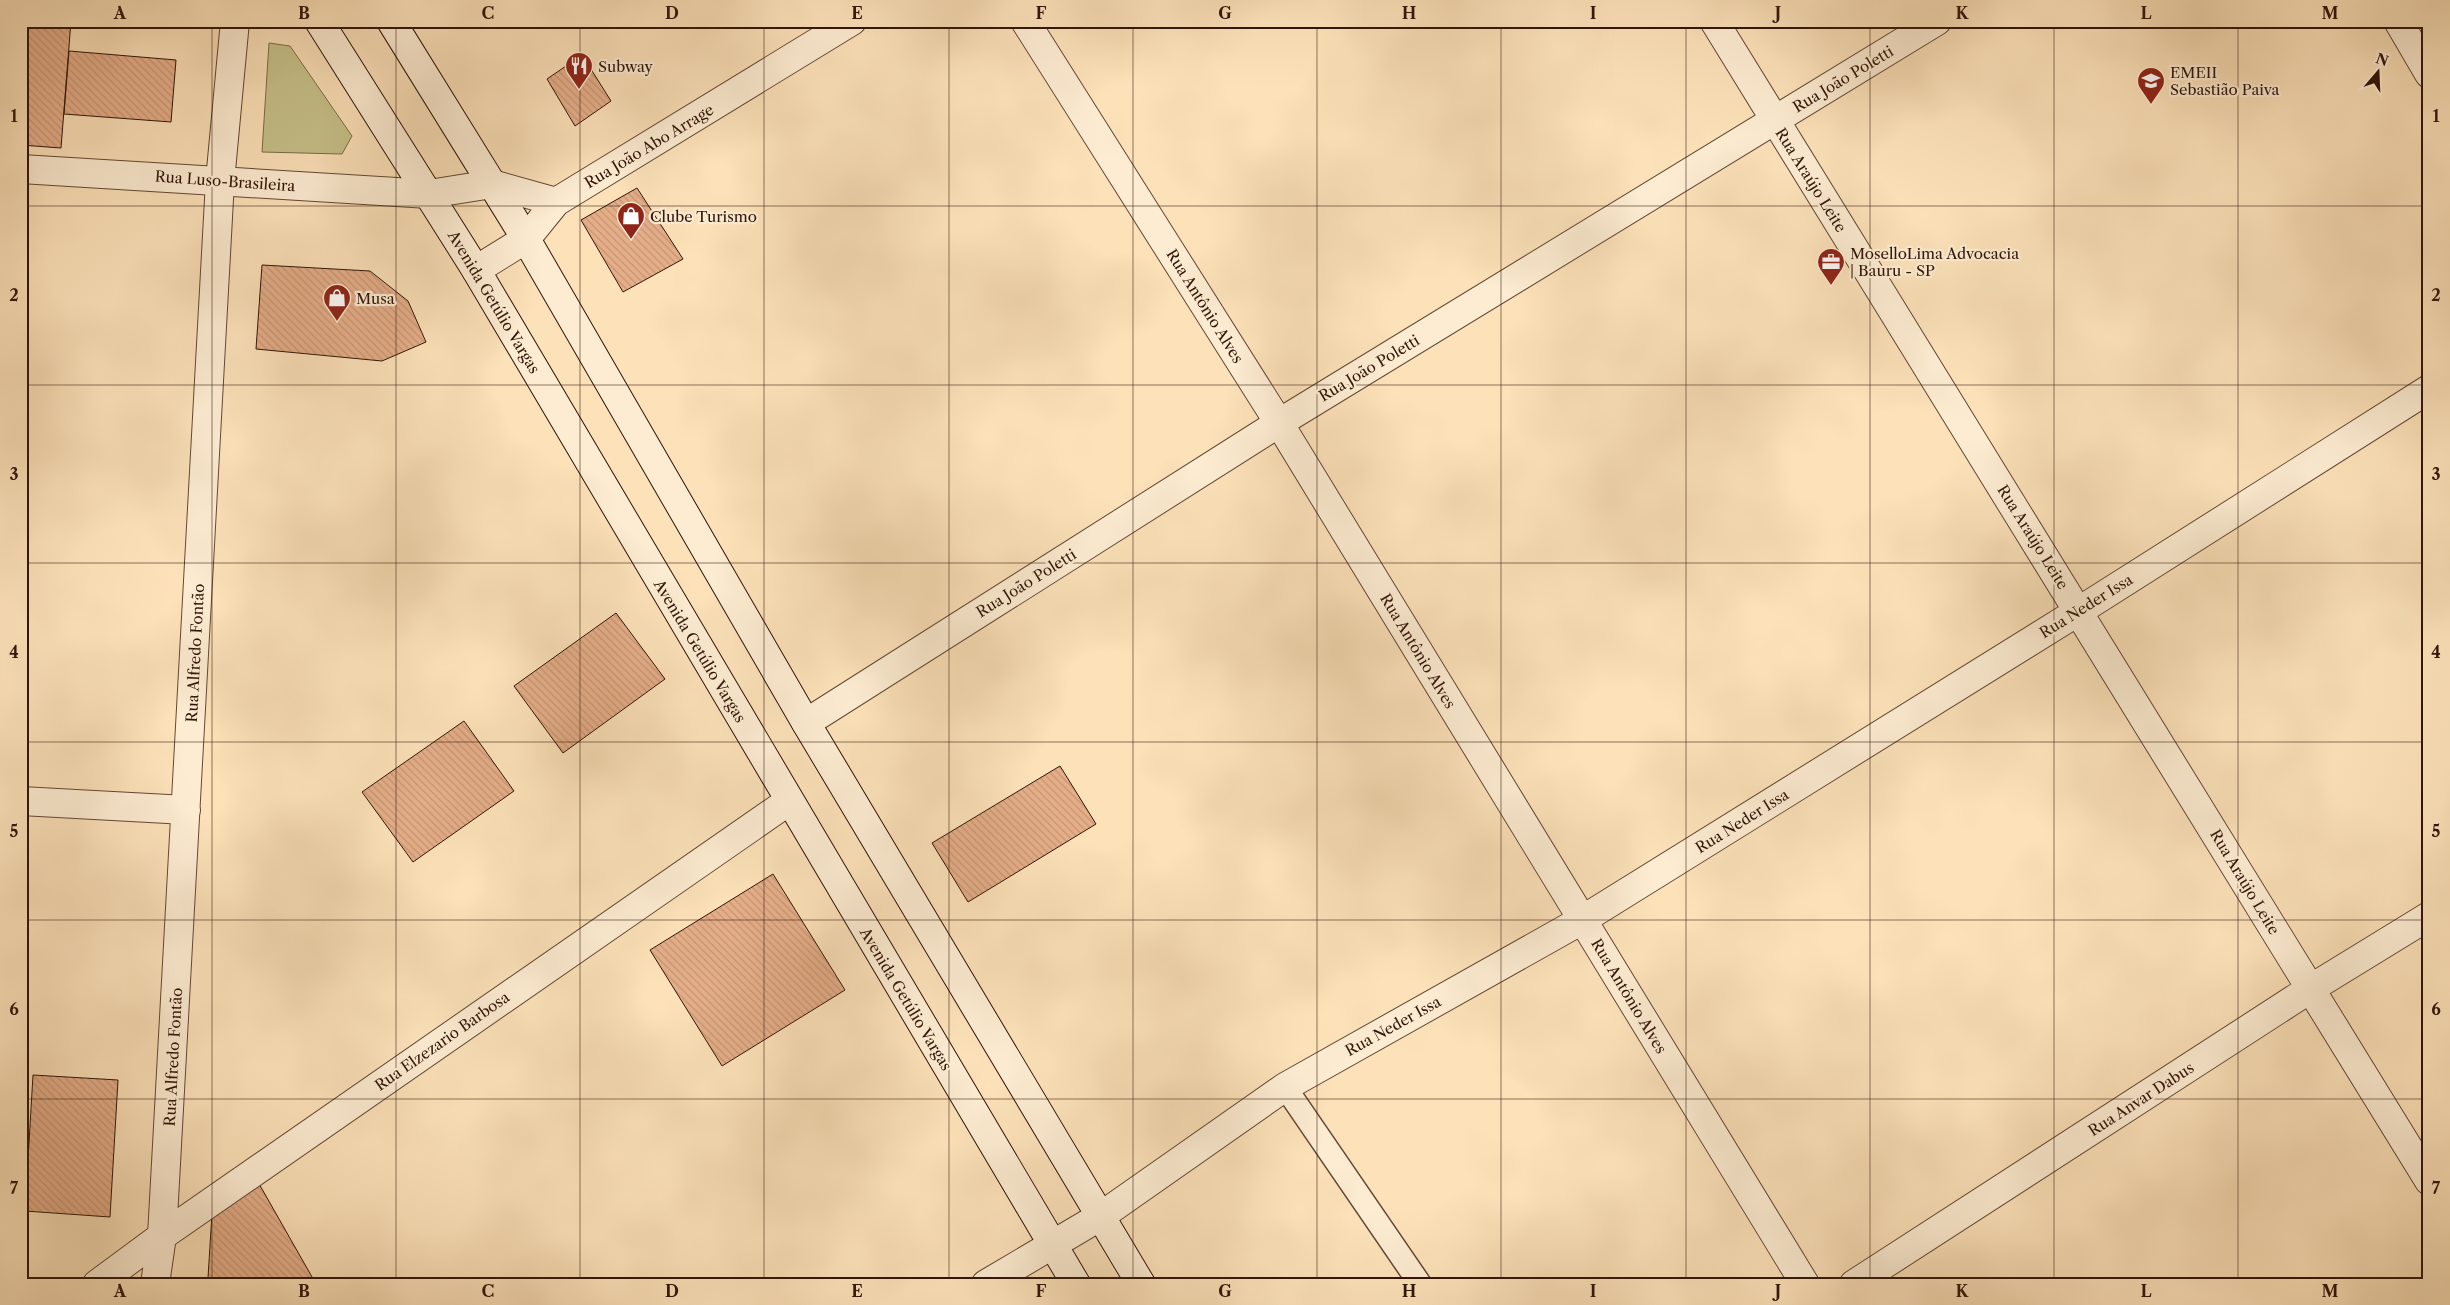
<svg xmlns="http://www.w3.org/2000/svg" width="2450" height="1305" font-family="'Libre Caslon Text',serif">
<defs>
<pattern id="building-back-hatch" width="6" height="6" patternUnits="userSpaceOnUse" patternTransform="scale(1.25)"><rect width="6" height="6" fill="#e5ae89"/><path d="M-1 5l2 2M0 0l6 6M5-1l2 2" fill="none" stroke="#c59575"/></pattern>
</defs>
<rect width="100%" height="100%" fill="#fce1b9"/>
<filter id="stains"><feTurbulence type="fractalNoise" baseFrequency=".004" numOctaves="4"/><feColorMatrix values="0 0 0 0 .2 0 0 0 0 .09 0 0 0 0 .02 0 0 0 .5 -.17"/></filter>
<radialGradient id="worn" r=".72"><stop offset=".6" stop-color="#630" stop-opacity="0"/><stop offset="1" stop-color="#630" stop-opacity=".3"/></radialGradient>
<path fill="#c7c18a" stroke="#7c6b49" d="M269 43 290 46 352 136 342 154 262 152Z"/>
<path fill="url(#building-back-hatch)" stroke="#301508" d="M21 21H71L61 148 21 145Z
M69 51 176 60 171 122 64 114Z
M582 55 611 101 575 126 547 79Z
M637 188 683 259 623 292 581 220Z
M21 220H24L21 262Z
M262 265 370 271 408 301 426 342 382 361 256 349Z
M616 613 665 679 563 753 514 686Z
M464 721 514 791 413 862 362 792Z
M1060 766 1096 824 968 902 932 843Z
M773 874 845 990 722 1066 650 950Z
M33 1075 118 1080 110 1217 25 1211Z
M258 1182 316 1284 208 1278 212 1213Z"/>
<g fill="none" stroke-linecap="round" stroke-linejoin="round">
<defs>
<path id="service" d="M1285 1087 1420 1284"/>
<path id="minor" d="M1025 21 1279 423 1805 1284
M1714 21 2429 1181
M2398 21 2429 74
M806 723 1279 423 1937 21
M21 801 186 810
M97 1284 162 1236 789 801
M155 1284 162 1236 220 181 235 21
M986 1284 1101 1216 1285 1087 1582 920 2079 611 2429 389
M1854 1284 2310 989 2429 916"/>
<path id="tertiary" d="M21 169 429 194 492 184 556 202 852 21
M476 270 526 239 556 202"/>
<path id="secondary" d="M319 21 476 270 1076 1284
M391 21 526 239 806 723 1141 1284"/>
</defs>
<use href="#service" stroke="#634834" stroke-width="25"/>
<use href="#minor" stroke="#634834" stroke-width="30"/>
<use href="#tertiary" stroke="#634834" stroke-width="30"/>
<use href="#secondary" stroke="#301508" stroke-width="30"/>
<use href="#service" stroke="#fdecd2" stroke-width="22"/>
<use href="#minor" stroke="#fdecd2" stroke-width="28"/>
<use href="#tertiary" stroke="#fdecd2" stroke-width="28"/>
<use href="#secondary" stroke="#fdecd2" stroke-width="28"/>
</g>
<path fill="none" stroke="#301508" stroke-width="1" stroke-opacity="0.55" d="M212 21V1284M396 21V1284M580 21V1284M764 21V1284M949 21V1284M1133 21V1284M1317 21V1284M1501 21V1284M1686 21V1284M1870 21V1284M2054 21V1284M2238 21V1284M21 206H2429M21 385H2429M21 563H2429M21 742H2429M21 920H2429M21 1099H2429"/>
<defs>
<symbol id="restaurant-pin" viewBox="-11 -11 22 30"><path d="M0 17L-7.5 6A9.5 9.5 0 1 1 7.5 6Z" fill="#8f2418" stroke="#fdecd2"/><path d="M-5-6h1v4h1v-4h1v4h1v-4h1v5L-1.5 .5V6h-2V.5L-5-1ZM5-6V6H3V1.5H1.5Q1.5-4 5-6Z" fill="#fff"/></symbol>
<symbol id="school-pin" viewBox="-11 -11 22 30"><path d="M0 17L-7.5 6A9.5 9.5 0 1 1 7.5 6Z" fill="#8f2418" stroke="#fdecd2"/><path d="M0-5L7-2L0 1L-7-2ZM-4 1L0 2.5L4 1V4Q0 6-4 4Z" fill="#fff"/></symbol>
<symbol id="shop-pin" viewBox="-11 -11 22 30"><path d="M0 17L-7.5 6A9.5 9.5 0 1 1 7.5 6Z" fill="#8f2418" stroke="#fdecd2"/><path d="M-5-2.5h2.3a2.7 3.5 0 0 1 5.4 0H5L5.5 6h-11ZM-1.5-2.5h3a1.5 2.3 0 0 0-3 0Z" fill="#fff"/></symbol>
<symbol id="office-pin" viewBox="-11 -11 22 30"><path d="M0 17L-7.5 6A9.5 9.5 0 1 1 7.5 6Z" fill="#8f2418" stroke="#fdecd2"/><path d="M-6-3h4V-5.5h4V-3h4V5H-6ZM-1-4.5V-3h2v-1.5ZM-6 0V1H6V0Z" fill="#fff"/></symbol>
</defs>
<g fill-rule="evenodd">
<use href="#restaurant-pin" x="563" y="50" width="32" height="43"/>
<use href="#school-pin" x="2135" y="65" width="32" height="43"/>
<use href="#shop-pin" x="615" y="200" width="32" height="43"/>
<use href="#office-pin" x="1815" y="246" width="32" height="43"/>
<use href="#shop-pin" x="321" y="282" width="32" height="43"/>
</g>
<g text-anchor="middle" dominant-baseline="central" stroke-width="4.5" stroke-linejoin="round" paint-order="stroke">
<g font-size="15" fill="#301508" stroke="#fdecd2" text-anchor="start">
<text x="598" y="66">Subway</text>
<text x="2170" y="72">EMEII<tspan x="2170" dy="17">Sebastião Paiva</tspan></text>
<text x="650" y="216">Clube Turismo</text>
<text x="1850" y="253">MoselloLima Advocacia<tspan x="1850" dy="17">| Bauru - SP</tspan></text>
<text x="356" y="298">Musa</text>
</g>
<g font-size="15" fill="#301508" stroke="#fdecd2">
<text transform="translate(1843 79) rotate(-31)">Rua João Poletti</text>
<text transform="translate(649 146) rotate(-31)">Rua João Abo Arrage</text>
<text transform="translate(1811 180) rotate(58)">Rua Araújo Leite</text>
<text transform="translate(225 181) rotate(4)">Rua Luso-Brasileira</text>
<text transform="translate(494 302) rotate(59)">Avenida Getúlio Vargas</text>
<text transform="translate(1205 306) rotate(58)">Rua Antônio Alves</text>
<text transform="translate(1369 368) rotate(-31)">Rua João Poletti</text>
<text transform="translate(2033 537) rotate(58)">Rua Araújo Leite</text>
<text transform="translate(1026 583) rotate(-32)">Rua João Poletti</text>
<text transform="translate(2086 606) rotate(-32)">Rua Neder Issa</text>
<text transform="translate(700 651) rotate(59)">Avenida Getúlio Vargas</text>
<text transform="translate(1418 651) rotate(59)">Rua Antônio Alves</text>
<text transform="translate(195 653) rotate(-87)">Rua Alfredo Fontão</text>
<text transform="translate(1742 821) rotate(-32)">Rua Neder Issa</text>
<text transform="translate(2245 882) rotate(59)">Rua Araújo Leite</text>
<text transform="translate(1629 996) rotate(59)">Rua Antônio Alves</text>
<text transform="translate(906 999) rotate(59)">Avenida Getúlio Vargas</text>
<text transform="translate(1393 1026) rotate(-29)">Rua Neder Issa</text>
<text transform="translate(442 1041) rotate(-35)">Rua Elzezario Barbosa</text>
<text transform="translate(173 1057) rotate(-87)">Rua Alfredo Fontão</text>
<text transform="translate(2141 1099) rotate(-33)">Rua Anvar Dabus</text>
</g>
</g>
<rect width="2450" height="1305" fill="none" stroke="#fce1b9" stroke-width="55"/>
<g transform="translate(2378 72) rotate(19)" stroke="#fdecd2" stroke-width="4" paint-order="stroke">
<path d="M0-4L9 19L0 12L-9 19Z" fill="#301508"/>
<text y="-8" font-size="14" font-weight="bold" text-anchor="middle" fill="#301508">N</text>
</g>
<rect x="28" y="28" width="2394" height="1250" fill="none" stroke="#301508" stroke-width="2"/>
<g font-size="16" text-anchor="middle" font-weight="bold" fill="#301508">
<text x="120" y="19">A</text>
<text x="304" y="19">B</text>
<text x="488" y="19">C</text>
<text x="672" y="19">D</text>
<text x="857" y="19">E</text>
<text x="1041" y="19">F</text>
<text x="1225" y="19">G</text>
<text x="1409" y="19">H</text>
<text x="1593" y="19">I</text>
<text x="1778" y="19">J</text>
<text x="1962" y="19">K</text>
<text x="2146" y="19">L</text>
<text x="2330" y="19">M</text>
<text x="14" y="122">1</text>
<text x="2436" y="122">1</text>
<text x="14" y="301">2</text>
<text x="2436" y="301">2</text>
<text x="14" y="480">3</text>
<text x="2436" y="480">3</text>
<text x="14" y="658">4</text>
<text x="2436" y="658">4</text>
<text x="14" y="837">5</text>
<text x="2436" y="837">5</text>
<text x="14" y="1015">6</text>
<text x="2436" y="1015">6</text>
<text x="14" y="1194">7</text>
<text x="2436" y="1194">7</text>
<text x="120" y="1297">A</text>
<text x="304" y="1297">B</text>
<text x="488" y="1297">C</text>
<text x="672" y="1297">D</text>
<text x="857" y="1297">E</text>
<text x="1041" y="1297">F</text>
<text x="1225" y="1297">G</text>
<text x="1409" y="1297">H</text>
<text x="1593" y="1297">I</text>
<text x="1778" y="1297">J</text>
<text x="1962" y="1297">K</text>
<text x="2146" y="1297">L</text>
<text x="2330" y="1297">M</text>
</g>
<rect width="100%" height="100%" filter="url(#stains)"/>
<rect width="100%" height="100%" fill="url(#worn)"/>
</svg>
